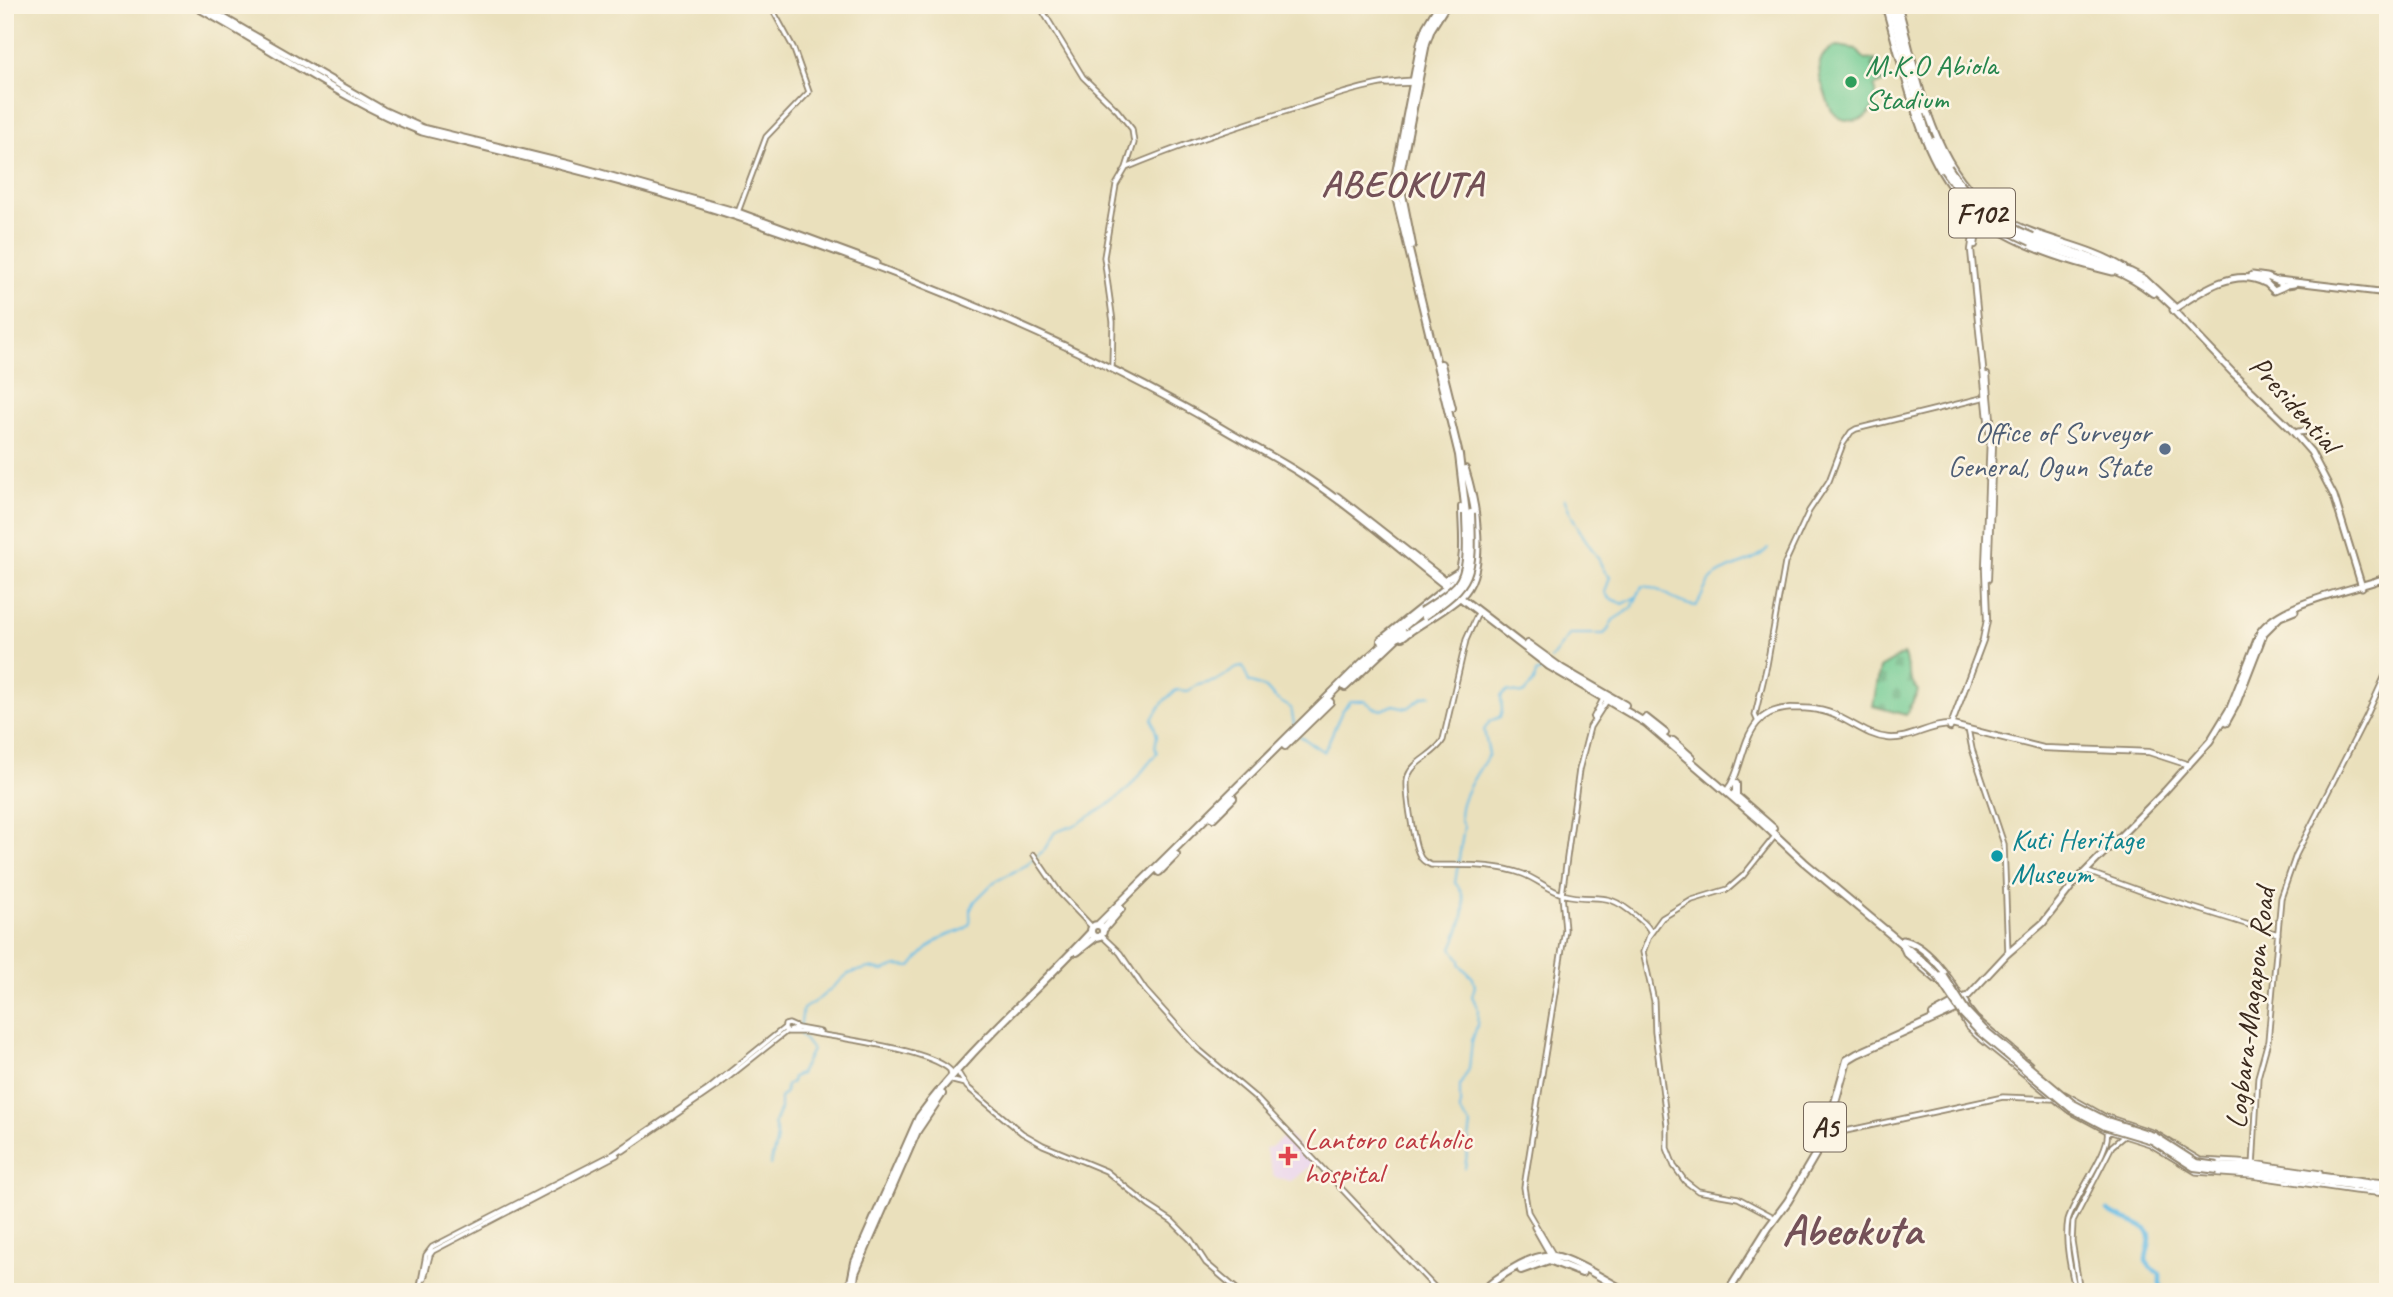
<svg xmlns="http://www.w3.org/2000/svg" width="2393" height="1297" font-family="Caveat,sans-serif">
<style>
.built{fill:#e8d2ee}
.cemetery{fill:url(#cemetery-stones);stroke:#567a58;stroke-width:2}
.garden{fill:#71cb93;stroke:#567a58;stroke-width:2}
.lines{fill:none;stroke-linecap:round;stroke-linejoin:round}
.stream{stroke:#6abee6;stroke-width:2}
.river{stroke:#6abee6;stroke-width:4.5}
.tertiary-casing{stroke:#92856d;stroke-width:7}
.secondary-casing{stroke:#92856d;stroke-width:8}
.primary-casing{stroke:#92856d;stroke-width:9}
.trunk-casing{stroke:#92856d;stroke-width:10}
.tertiary{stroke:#fff;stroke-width:3.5}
.secondary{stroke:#fff;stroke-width:4.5}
.primary{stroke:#fff;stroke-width:5}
.trunk{stroke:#fff;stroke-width:6}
.trunk-bridge-casing{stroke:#92856d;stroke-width:10;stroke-linecap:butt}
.trunk-bridge{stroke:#fff;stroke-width:6}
.leisure-dot{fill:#2e9e5b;stroke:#fcf5e5;stroke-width:2.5}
.service-dot{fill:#5c6f8a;stroke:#fcf5e5;stroke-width:2.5}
.culture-dot{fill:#0f9aa8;stroke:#fcf5e5;stroke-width:2.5}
.health-dot{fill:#e0444e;stroke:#fcf5e5;stroke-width:2.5}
.labels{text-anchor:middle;stroke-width:5;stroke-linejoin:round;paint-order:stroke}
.shield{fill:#fcf5e5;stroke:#75675a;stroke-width:2}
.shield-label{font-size:28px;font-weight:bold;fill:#3b2a1e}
.leisure-label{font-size:30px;fill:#27864d;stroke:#fcf5e5;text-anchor:start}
.street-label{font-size:30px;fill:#3b2a1e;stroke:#fcf5e5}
.service-label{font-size:30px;fill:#4e5e75;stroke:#fcf5e5;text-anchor:end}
.culture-label{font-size:30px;fill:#0d838f;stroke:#fcf5e5;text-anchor:start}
.health-label{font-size:30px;fill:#be3a42;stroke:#fcf5e5;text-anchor:start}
.district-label{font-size:37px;font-weight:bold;letter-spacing:2px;fill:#745158;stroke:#fcf5e5}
.town-label{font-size:44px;font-weight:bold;fill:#745158;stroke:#fcf5e5}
</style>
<defs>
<pattern id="cemetery-stones" width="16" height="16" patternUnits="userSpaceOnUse" patternTransform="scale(1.75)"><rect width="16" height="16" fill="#71cb93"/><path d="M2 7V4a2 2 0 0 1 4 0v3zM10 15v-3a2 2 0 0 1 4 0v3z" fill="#63ae7e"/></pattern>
</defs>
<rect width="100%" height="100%" fill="#fcf5e5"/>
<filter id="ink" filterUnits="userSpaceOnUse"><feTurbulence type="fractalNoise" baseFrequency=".0143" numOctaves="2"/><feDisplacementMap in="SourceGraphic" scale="14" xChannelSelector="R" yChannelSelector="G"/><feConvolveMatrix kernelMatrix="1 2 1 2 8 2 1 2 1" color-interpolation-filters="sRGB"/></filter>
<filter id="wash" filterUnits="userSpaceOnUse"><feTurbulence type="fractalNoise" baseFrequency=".00686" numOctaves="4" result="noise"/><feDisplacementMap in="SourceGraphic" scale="28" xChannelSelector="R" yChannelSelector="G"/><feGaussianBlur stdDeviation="1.57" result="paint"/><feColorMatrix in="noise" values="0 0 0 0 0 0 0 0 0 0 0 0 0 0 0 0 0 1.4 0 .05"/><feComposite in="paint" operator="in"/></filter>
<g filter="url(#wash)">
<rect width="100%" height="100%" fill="#eae0bc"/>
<path class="built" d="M1287,1134l28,29 -24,18 -17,-4 -9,-29 6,-1z"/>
<path class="cemetery" d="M1904,654c3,13 5,26 14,37l-12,24 -33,-9 7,-38z"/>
<path class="garden" d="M1837,46l19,3 9,11 10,-1 1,3 -4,2 1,3 4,-2 2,3 -5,2 2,4 4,-1 1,3 -4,1 1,3 4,-1 1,3 -9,5c3,10 3,17 -4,26 -10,11 -29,10 -38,-2 -4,-6 -5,-14 -8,-21 -7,-18 -9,-36 13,-44z"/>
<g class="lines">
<path class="stream" d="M1564,498c8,22 19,38 32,57 7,10 4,13 14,22l-5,15 4,6 14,6 13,-7
M1551,659l19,-25h34l4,-4 5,-10 19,-12 10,-22c19,0 33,19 54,20 7,-9 8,-21 18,-29 16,-13 39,-12 54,-29
M1300,736l24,16 18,-41 9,-10h14l9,7 8,2 12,-5 14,3 16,-12 7,-1
M800,1028l3,-19 17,-11 28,-24 21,-6 14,3 14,-5 14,1c9,-11 22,-25 34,-31 8,-4 20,-3 25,-13 1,-3 0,-8 0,-12l5,-10 19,-19 33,-17 17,-15 11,-18 18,-6 33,-19 22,-18 29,-36 -2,-6 2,-11 -5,-17 12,-18 12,-11 12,1 10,-6 18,-4 21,-13 6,-1 6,15 17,6 10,11 15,9 4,21
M770,1165l6,-21 1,-8 -3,-13 6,-14v-11l5,-5 1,-8 6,-3 1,-5 7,-3 12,-24 -12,-16
M1465,1168l6,-43 -11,-13v-27l9,-16 3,-28 5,-15 1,-17 -6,-13 3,-10 -2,-8 -13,-13v-5l-8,-12c8,-19 21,-48 3,-65l9,-56c-14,-19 15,-56 25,-73l-5,-24 6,-9 10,-4 2,-6 -1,-15 6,-5 16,3 11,-12 2,-9 5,-2 4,-5"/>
<path class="river" d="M2108,1211c11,9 43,13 42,27 0,7 -4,15 -4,23l5,7 9,6v18"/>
</g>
</g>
<g filter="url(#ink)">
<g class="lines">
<defs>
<path id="tertiary" d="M1039,5l44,72 34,33 15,19 2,14 -8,25
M1387,84l27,-1
M738,212l28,-75 43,-45 -16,-45 -23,-42
M1112,366l1,-44 -9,-65 12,-72 10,-17c57,-24 115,-43 174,-61 37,-12 76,-26 115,-27
M1478,613l-12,27 -23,100c-8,15 -29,20 -35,36 -4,10 6,68 11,78 2,6 6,8 12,11 31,1 62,-2 92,9 13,5 25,15 39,20 35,10 41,-7 75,23 6,5 11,8 14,16
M1593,718l11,-21
M1758,722l-3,-7 12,-50 18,-102 24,-52 20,-30 14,-37 8,-12 5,-3 130,-32
M1968,729l4,20 32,95 4,110
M1034,855l26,38 32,34
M2088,872l58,21 132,41
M1101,935l19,18 25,37 53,59 58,49 183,194
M1966,1005l10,13 54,46
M1959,1012l8,14 10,10 91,74 37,20 45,14 46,28 56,4 103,15 33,3
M798,1028l22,4
M790,1031l8,-3 -9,-4 -4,1v5l3,2h18c32,6 122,17 144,38l1,7
M959,1074l8,13 55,46 21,12 63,26 43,35 23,15 19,19 15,23 34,29
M953,1081l12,3
M2065,1094l39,22 51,17 45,27 53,3 67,10
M1825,1138l16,-6 162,-35 49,2
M623,1151l97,-67 67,-53
M2253,1167l5,-90 10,-36 13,-143 15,-43 71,-140 21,-46
M2372,1181l16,1
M1772,1216l-34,-18 -40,-7 -13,-10 -11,-15 -7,-18v-23l-12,-93 -1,-31 -11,-49 6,-16 13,-18 30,-18 36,-11 15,-13 32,-40
M1534,1227l16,28
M1554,1256l-26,-44 -4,-25 41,-257 -3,-36 17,-124 11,-43 18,-28
M424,1279l6,-24 3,-4 184,-96
M419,1292l7,-37 6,-8 183,-94 91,-62 78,-63
M2076,1292c-5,-21 -12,-50 -8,-72 6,-23 44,-71 39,-89
M2080,1292l-8,-51 1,-19 39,-76 12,-10"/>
<path id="secondary" d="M1975,245l3,-20 5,-8
M1987,375l6,67 -5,137
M1950,728l33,-88 4,-20 -2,-52 5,-129 -19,-189 4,-27 5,-10
M1726,792c16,-20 15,-50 31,-69 9,-11 21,-14 34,-15 17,0 33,1 48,9 17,8 30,19 49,21 23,2 41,-14 64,-13l91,23 106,4 40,13"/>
<path id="primary" d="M192,5c76,40 150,96 230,127 110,27 222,53 330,90 162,55 320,119 468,205 28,17 57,31 84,49 50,33 97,75 144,112
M1885,5c45,161 48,225 228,267
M1898,5c21,73 31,158 95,207
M212,11l171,99 40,18 146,36 169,48 138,51
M2001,217c39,24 86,27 123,51
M2252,275l15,2
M2267,277l14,6v5l-7,3 -10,-10z
M2278,280l110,13
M2265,283c-31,-17 -67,10 -92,27l60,63 57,55 21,24 23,44 28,91
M2281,288l6,-3 7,-1
M2298,432l10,-1
M1337,496l110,86
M2226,723l10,-18 28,-72 16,-16 15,-6
M1903,940c23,4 47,38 57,57
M1901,942l5,11 31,27
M1962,998l6,-2 39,-42 36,-31 32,-41 90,-91 45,-50 20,-33 30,-76c20,-30 94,-42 128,-55"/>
<path id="trunk" d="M1439,5l-13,22 -5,15 -26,136 1,19 63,258 7,59
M1890,5l37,130 17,35
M1894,5l30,106
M1934,141l14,26
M2033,237l97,35 14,7 31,29
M2031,242c41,15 87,23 122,51
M1412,245l-13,-66 27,-136 5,-14 15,-24
M1441,364l11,44
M1445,580l13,-8
M1448,588l101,78 97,57 113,97 45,42 116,97
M1402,637c18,-14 41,-25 59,-41 28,-26 14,-95 4,-127
M1381,640l75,-60c11,-20 6,-51 6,-73
M1528,644l33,24 64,37
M1345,687l58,-55
M1646,718l19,15
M1673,741l18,16
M1285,746l45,-44
M1736,784v11
M1734,794l39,34
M1213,818l20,-20
M1159,872l17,-17
M1091 931a6 6 0 1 1 12 0a6 6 0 1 1-12 0Z
M1098,925l266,-264 57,-49
M1103,930l18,-21
M1077,952l19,-15
M1933,1015l20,-11
M2218,1166l35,1 135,19
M2218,1170l34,2 136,18
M1521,1270l28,-10 33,13
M849,1292l6,-30 64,-145c50,-68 115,-123 172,-185
M853,1292l2,-19 62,-142 25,-37
M1482,1292c13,-14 52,-40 72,-36 19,3 54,26 73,36
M1728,1292l40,-64 20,-27 37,-63 22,-78 10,-6 99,-45 6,1 4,-7 -4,-5 -8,2 -1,4 3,5"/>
</defs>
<use href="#tertiary" class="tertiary-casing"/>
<use href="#secondary" class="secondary-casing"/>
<use href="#primary" class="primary-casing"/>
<use href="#trunk" class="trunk-casing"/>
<use href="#tertiary" class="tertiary"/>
<use href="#secondary" class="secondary"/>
<use href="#primary" class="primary"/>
<use href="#trunk" class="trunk"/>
<defs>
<path id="trunk-bridge" d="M1948,167c21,33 49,56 85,70
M1944,170c22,33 50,56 87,72
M1421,612c12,-8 26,-16 36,-27 14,-17 9,-50 9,-71
M1424,616c51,-33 49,-44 47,-103
M1920,959l17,16 26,39 17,18 91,76 34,18 47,14 42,27 24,3
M1943,975l23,36 17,18 90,75 31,16 50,16 42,27 22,3"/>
</defs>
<use href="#trunk-bridge" class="trunk-bridge-casing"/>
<use href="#trunk-bridge" class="trunk-bridge"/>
</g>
</g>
<circle class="leisure-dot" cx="1851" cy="82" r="7"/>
<circle class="service-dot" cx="2165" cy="449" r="7"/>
<circle class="culture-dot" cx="1997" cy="856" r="7"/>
<path class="health-dot" d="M1284.5 1145.5h7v7h7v7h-7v7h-7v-7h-7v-7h7z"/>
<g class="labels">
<g class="shield">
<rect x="1949" y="188.5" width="66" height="49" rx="5"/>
<rect x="1804" y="1102.5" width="42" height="49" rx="5"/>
</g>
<g class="shield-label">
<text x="1982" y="223">F102</text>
<text x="1825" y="1137">A5</text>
</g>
<g class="leisure-label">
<text x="1865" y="75">M.K.O Abiola<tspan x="1865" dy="34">Stadium</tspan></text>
</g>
<g class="street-label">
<text transform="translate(2295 404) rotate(48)" y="10">Presidential</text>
<text transform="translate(2250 1008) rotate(-83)" y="10">Logbara-Magapon Road</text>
</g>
<g class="service-label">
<text x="2151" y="442">Office of Surveyor<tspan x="2151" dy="34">General, Ogun State</tspan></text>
</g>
<g class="culture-label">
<text x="2011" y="849">Kuti Heritage<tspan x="2011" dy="34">Museum</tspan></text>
</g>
<g class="health-label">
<text x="1304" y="1149">Lantoro catholic<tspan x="1304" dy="34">hospital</tspan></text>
</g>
<g class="district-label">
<text x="1403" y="196">ABEOKUTA</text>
</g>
<g class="town-label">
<text x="1852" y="1245">Abeokuta</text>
</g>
</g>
<rect width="2393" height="1297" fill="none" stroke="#fcf5e5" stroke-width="28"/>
</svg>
